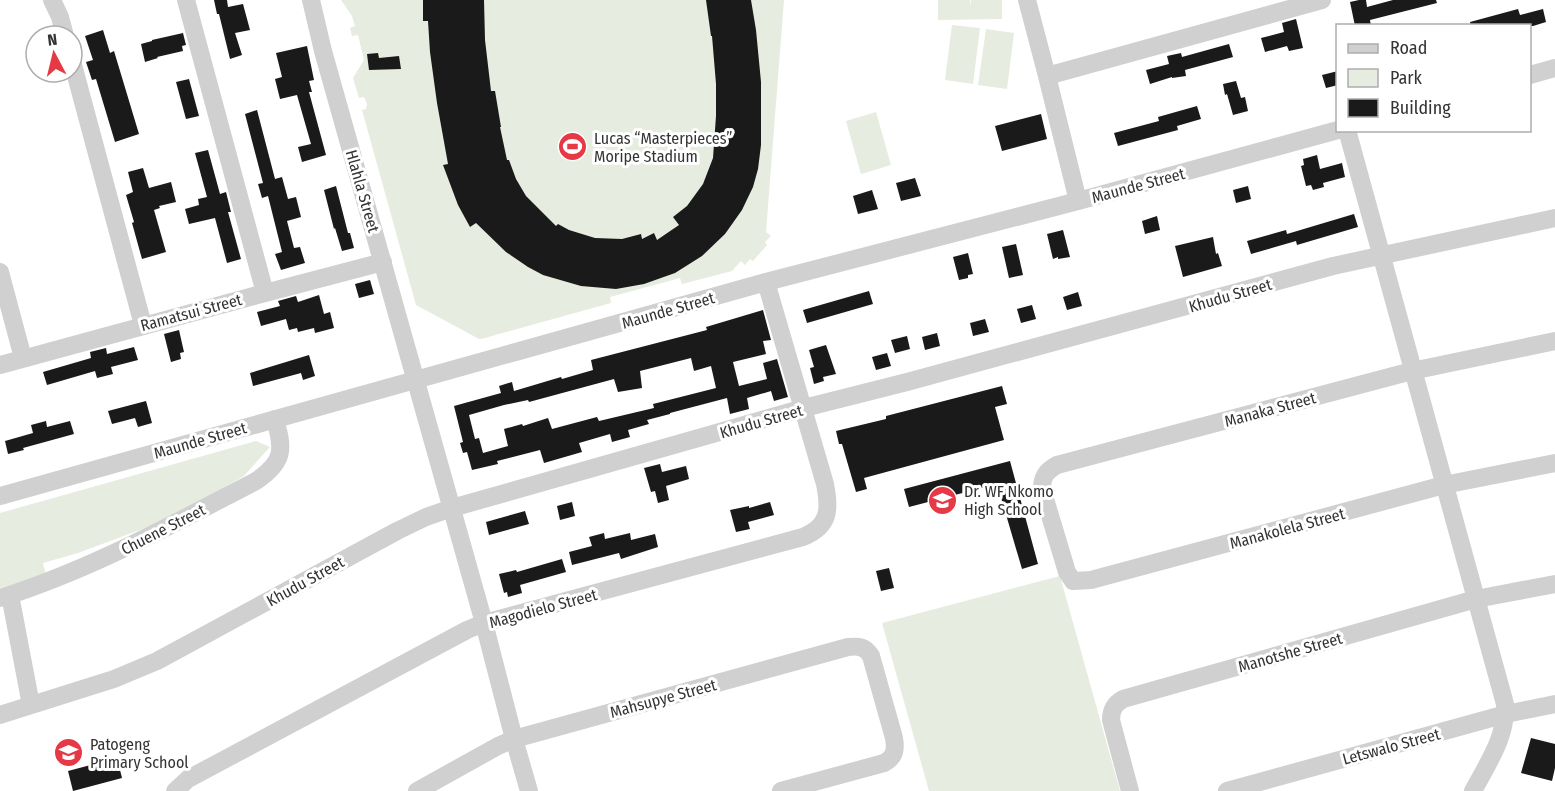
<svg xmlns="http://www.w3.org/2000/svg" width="1555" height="791" font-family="'Fira Sans Condensed',sans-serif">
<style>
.green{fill:#e6ecdf}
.building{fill:#1a1a1a;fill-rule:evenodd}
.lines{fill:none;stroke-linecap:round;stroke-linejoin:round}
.minor{stroke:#d0d0d0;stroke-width:18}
.labels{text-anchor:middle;stroke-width:6;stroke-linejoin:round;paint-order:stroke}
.poi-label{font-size:16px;fill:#333;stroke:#fff;text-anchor:start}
.street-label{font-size:16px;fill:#333;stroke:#fff}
</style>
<rect width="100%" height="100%" fill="#fff"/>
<path class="green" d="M341,0h443l-18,232 5,4 -6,6 2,3 -14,16 -3,-2 -5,6 -4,-4 -9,10 -50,13 -2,-6 -70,19 1,6 -130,36h-2l-63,-34 -54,-195 4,-1 1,-5 -3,-7 -5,1 -6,-20 11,-18 -6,-25 -6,1 -2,-8 5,-2 -3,-10z
M938,0h32v6l1,-6h31v19l-64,1z
M952,25l28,3 -7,56 -28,-4z
M986,29l28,4 -7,56 -29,-4z
M876,112l15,53 -30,9 -15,-53z
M256,441l14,6 -26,29 -72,42 -94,35 -35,10 3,12 -46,13v-75z
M1060,576l60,215h-191l-47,-168z"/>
<path class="building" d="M214,0h13l1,7 15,-3 7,26 -15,3 7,22 -12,4 -11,-45h-2z
M423,0h61l1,40 6,51h4l6,36h-1l7,33h2l7,19 10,17 30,30 2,-2 11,6 26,8 27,1 19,-5 1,5 12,-6 3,7 22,-15 -6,-8 14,-11 16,-22 10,-26 3,-42v-32l-4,-48h-1l-5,-36h45l5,30 5,52v63l-3,24 -5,18 -11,23 -17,24 -23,22 -27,17 -31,11 -28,5 -35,-3 -38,-11 -15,-8 -22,-15 -30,-29 -6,4 -12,-22 -15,-40 5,-1 -11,-61 -7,-51 -2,-31h-5z
M1359,0h7l1,7 26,-7h43l1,3 -67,17 1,6h-16l-5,-24z
M1518,9l2,6 23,-6 3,13 -13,4h-62l-1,-4z
M1296,19l7,29 -14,3 -2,-5 -22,6 -4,-14 23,-6 -2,-9z
M103,30l7,23 4,-2 25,83 -24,8 -19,-63 -4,1 -6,-18 7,-2 -8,-24z
M183,33l3,12 -4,1 1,5 -26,6 1,1 -13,4 -4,-18 11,-3v-1z
M1229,44l4,13 -48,13 1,6 -14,2v-1l-22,7 -4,-14 23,-6 -2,-8 14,-3 1,4z
M307,46l7,34 -5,1 3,11h-3l17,63 -24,7 -4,-15 13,-3 -14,-49 -17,4 -5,-20 7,-2 -6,-24z
M378,53l1,5 20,-2 2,13 -32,1 -2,-16z
M1338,71v14l-12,3 -4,-13z
M189,79l10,37 -13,3 -10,-37z
M1236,81l5,17 4,-1 3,14 -15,4 -6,-21 -2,1 -2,-11z
M1197,106l4,13 -24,7 1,4 -60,16 -4,-13 45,-12 -1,-4z
M257,110l18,69 7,-2 6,22 8,-2 5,20 -14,4 7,27 6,-1 5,16 -24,7 -6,-16 7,-2 -14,-56 -6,2 -4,-14 5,-1 -18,-69z
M1041,114l6,25 -45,12 -7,-25z
M208,150l12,44 6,-2 5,20h-3l13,47 -14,4 -12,-45 -26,6 -4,-15 14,-4 -1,-6 9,-2 -12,-44z
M1317,155l3,14 22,-6 3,14 -22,6 1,4 -11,3 -2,-5 -5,1 -5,-20 3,-1 -1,-6z
M143,168l6,20 22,-6 5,20 -17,4 1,2 -6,2 12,42 -24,7 -10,-36 2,-1 -8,-27 7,-3 -5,-20z
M915,178l6,18 -20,5 -5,-18z
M336,186l12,47h2l4,15 -12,3 -7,-23 -1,1 -10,-39z
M1248,186l3,13 -15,4 -3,-13z
M872,190l6,19 -20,5 -5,-18z
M1354,214l4,13 -61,18 -1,-4 -45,13 -4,-13 39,-11 1,4z
M1157,216l3,14 -15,4 -3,-13z
M1063,230l7,27 -12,2v-2l-5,2 -6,-25z
M1213,237l3,17 2,-1 4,13 -39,11 -8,-31z
M1016,244l7,31 -14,3 -7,-31z
M968,253l5,21 -5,1v3l-9,2 -6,-23z
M370,280l4,14 -15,4 -4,-14z
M869,291l4,13 -66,19 -4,-13z
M1078,292l4,14 -15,4 -4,-13z
M319,295l5,19 6,-2 4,16 -19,5 -1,-5 -16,4 -1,-4 -8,2 -3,-11 -25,7 -4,-14 23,-6 -2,-5 18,-5 2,6z
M1032,305l4,14 -15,4 -4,-14z
M763,310l8,30 -8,1 3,13 -33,8 6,24 28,-7 -4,-16 14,-4 11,38 -14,4 -3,-10 -24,7 2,11 -19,5 -3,-16 -57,15v1l-23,6 2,4 -21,6 2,7 -18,5 -2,-8 -31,9 3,9 -38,11 -4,-13 -43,11 1,3 -26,6 -5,-18 -4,1 -3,-10 3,-1 -9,-36 47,-13 -2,-7 13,-4 2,9 47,-14 1,2 31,-9 -2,-10 116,-30 -1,-3zM691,358l3,13 17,-5 5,22 -63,16 1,4 -55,13 -2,-4 -45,12 -4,-11 -25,8 -1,-2 -18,5 4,17 -25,7 -4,-15 -4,1 -6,-24 35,-10 24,-5 1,2 85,-23 4,13 24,-4 -2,-17z
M985,319l4,13 -16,4 -3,-13z
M179,330l5,22 -4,1 1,6 -10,3 -7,-28z
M937,333l3,13 -15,4 -3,-13z
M907,336l3,13 -15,4 -4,-13z
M826,345l10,29 -13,3 1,4 -10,3 -4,-16 4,-1 -5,-17z
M134,347l4,13 -27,7 2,7 -16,4 -2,-7 -48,14 -4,-13 48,-14 -1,-6 16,-4 1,6z
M887,353l4,13 -15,4 -4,-13z
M309,355l6,21 -12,4 -2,-7 -48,13 -3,-13z
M1002,386l5,18 -12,3 9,33 -140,38 3,11 -11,3 -14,-48h-3l-3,-13 50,-12v-3z
M146,401l6,22 -14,4 -3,-9 -23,6 -4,-13z
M46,421l1,6 23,-6 4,13 -51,14 1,2 -16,4 -3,-13 28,-8 -2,-8z
M1010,461l28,103 -16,5 -25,-85 -88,23 -5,-18z
M660,464l2,8 24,-6 3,13 -23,7 3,14 -11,3 -3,-12 -4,1 -7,-24z
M572,502l3,14 -15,4 -3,-14z
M770,502l4,13 -26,7 2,7 -14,3 -6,-22 19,-4v2z
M525,511l4,13 -40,11 -3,-13z
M604,533l1,6 25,-6 1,7 24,-6 3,13 -37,12 -2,-6 -47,12 -3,-13 23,-6 -3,-9z
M562,559l4,13 -46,13 2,8 -14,4 -1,-5 -3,1 -5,-19 17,-4 1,2z
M889,568l5,20 -13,3 -5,-20z
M1531,738l24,6v24l-3,13 -31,-8z
M117,758l5,20 -49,13 -5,-20z"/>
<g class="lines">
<path class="minor" d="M52,0l8,17 5,19
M186,0l79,293
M311,0l12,51 161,572 30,116 15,52
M1027,0l20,76 31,125
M72,61l71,264
M1530,75l25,-7
M1047,76l275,-76
M1347,130l158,574c2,32 -17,59 -32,87
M0,272l23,86
M1555,341l-143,30 -355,94c-11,6 -15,12 -15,24l25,83 6,9 18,-1 353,-95 111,-22
M0,365l265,-72 118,-31
M0,496l766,-214 312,-81 260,-71
M10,595l21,110
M0,598c90,-28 173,-74 256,-117 28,-19 28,-31 19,-62
M0,715l114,-36 43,-18 240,-130 29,-14 26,-9 352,-100 103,-26 426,-116 222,-48
M175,791l13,-12 279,-149 17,-7 319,-86c27,-11 27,-28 22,-53l-59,-202
M417,791l81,-45 16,-7 334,-92c10,-1 17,-1 23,9l23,82c2,12 1,19 -10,25l-103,28
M1130,791l-19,-71c0,-11 4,-16 12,-21l353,-100 79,-15
M1227,791l279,-77 49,-10"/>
</g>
<defs>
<symbol id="stadium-disc" viewBox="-11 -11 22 22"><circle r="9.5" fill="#e63946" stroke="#fff"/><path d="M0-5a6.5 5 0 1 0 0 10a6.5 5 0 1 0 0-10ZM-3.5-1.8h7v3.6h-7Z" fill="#fff"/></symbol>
<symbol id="school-disc" viewBox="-11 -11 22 22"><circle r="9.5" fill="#e63946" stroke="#fff"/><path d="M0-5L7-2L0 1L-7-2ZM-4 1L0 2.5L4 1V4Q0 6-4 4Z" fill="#fff"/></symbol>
</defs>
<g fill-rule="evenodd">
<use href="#stadium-disc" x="556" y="130" width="33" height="33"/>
<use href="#school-disc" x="926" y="484" width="33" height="33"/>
<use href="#school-disc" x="52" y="736" width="33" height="33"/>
</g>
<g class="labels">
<g class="poi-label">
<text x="594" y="144">Lucas “Masterpieces”<tspan x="594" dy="18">Moripe Stadium</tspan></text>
<text x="964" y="497">Dr. WF Nkomo<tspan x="964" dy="18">High School</tspan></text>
<text x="90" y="750">Patogeng<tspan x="90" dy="18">Primary School</tspan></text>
</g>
<g class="street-label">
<text transform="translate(1138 185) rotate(-15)" y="6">Maunde Street</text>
<text transform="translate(363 191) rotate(74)" y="6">Hlahla Street</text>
<text transform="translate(1230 295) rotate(-16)" y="6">Khudu Street</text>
<text transform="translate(668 310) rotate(-16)" y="6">Maunde Street</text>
<text transform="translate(191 312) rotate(-15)" y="6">Ramatsui Street</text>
<text transform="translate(1270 409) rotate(-15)" y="6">Manaka Street</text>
<text transform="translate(761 421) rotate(-16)" y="6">Khudu Street</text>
<text transform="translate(200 440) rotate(-16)" y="6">Maunde Street</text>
<text transform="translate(1287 528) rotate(-15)" y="6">Manakolela Street</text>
<text transform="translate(163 529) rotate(-27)" y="6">Chuene Street</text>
<text transform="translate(305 581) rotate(-29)" y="6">Khudu Street</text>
<text transform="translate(543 608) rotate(-15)" y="6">Magodielo Street</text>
<text transform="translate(1290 652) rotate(-16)" y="6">Manotshe Street</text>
<text transform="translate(663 698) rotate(-15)" y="6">Mahsupye Street</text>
<text transform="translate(1391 746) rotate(-15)" y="6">Letswalo Street</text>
</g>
</g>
<rect x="1336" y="24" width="195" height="108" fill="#ffffff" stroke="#adadad" stroke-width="1.5"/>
<rect x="1348" y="44" width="30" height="9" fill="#d0d0d0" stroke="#adadad" stroke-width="1.5"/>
<text x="1390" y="54" font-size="18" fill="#333333">Road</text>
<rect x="1348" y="69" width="30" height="18" fill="#e6ecdf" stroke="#adadad" stroke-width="1.5"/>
<text x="1390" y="84" font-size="18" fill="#333333">Park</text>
<rect x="1348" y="99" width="30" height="18" fill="#1a1a1a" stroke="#adadad" stroke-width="1.5"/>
<text x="1390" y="114" font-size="18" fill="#333333">Building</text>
<g transform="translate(54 54) rotate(353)"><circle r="28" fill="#ffffff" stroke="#adadad" stroke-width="1.5"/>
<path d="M0-4.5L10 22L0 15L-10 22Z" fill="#e63946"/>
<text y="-9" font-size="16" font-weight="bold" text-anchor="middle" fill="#333333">N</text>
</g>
</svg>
